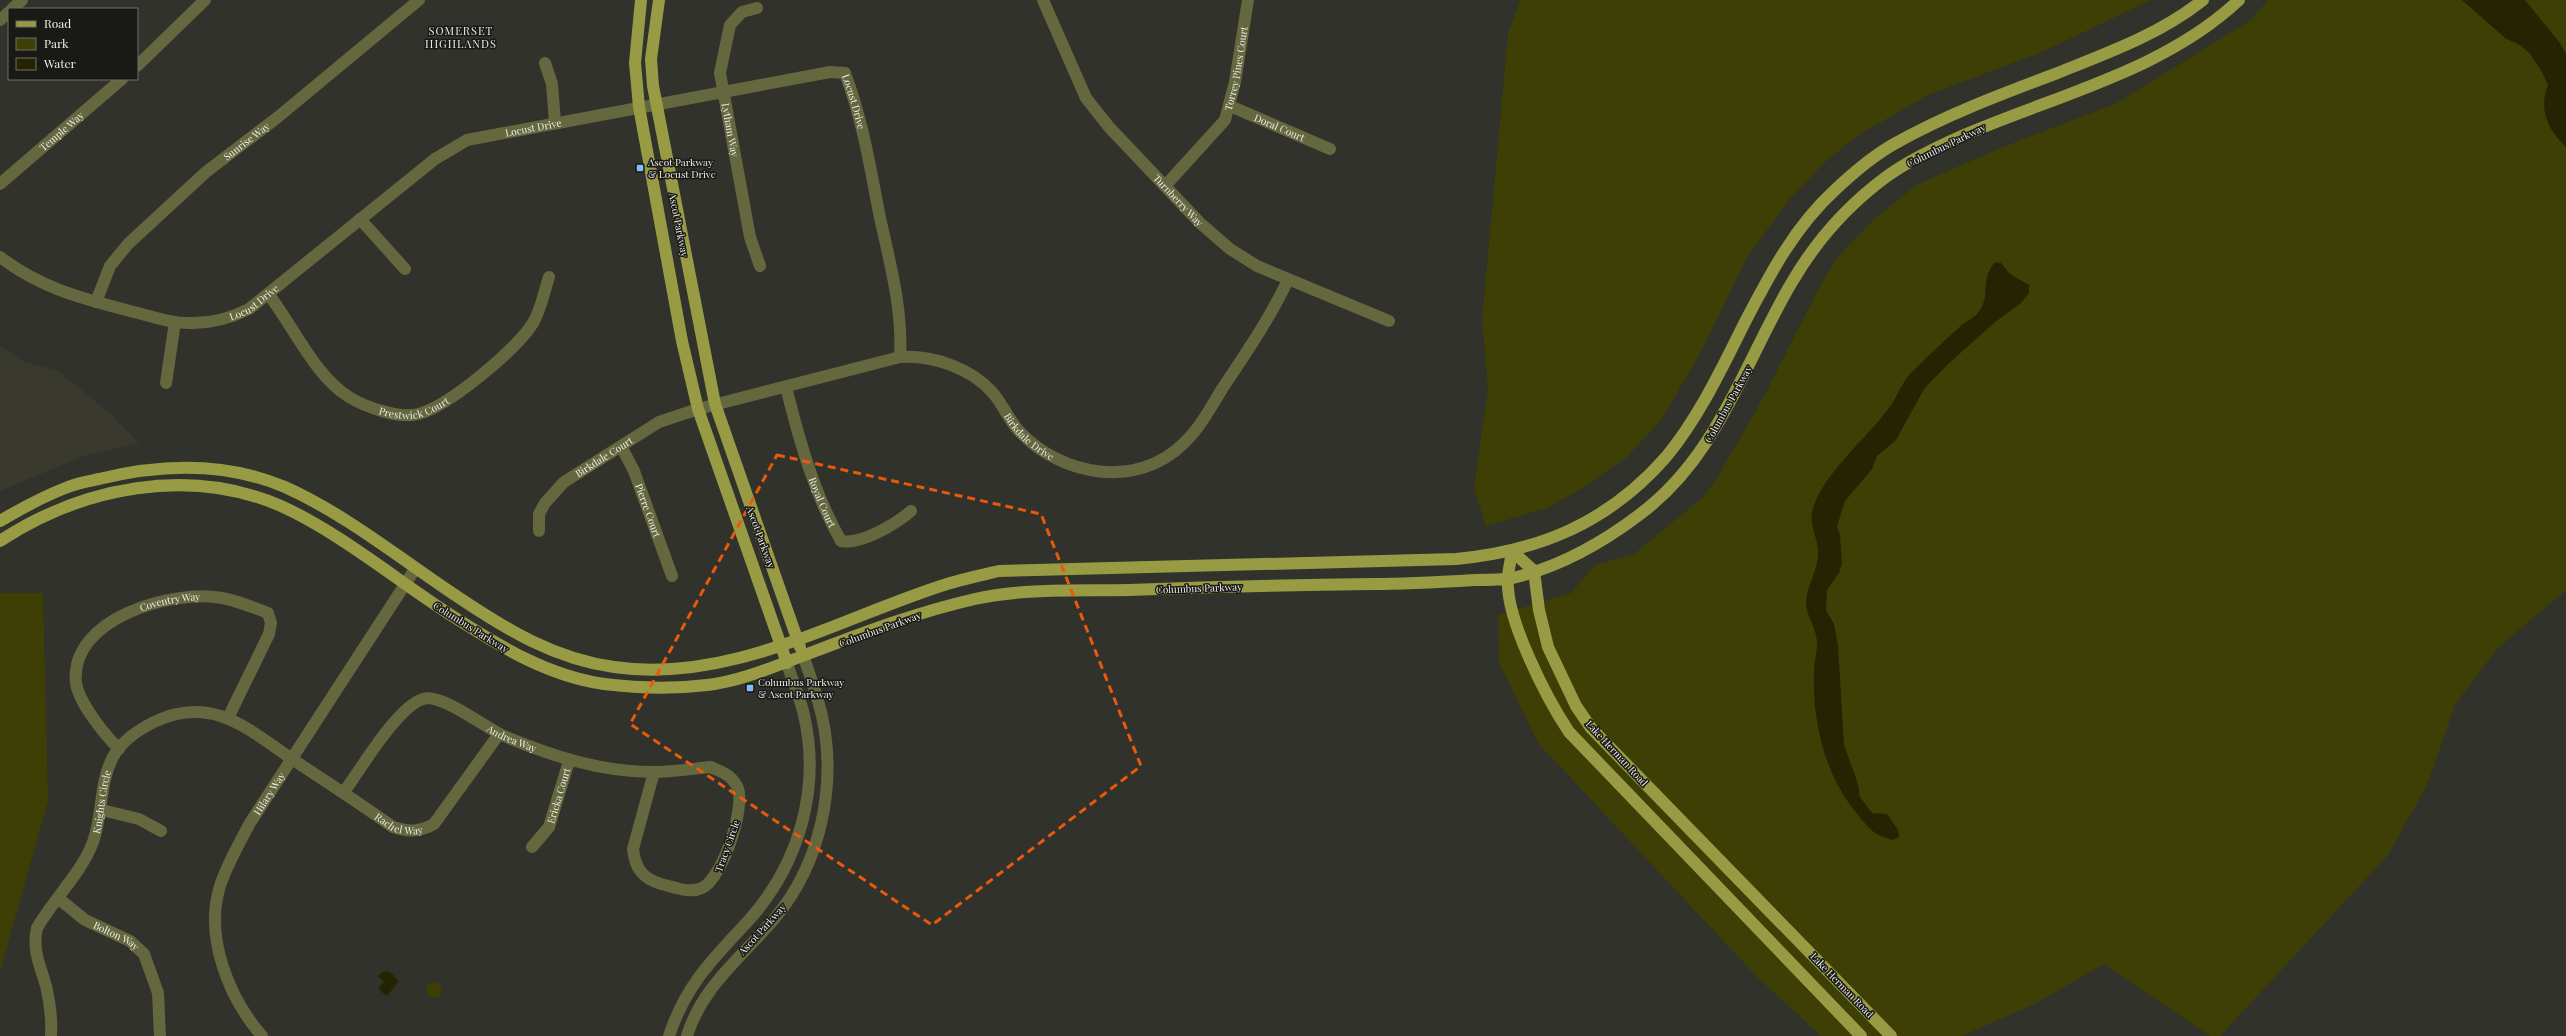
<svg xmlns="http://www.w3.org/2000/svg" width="2566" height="1036" font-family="'Playfair Display',serif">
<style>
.built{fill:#393a2d}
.green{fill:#3e3f04}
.water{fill:#242402}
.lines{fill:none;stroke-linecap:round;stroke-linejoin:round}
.minor{stroke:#65673f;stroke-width:12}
.major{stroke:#989b44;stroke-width:12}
.marked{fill:none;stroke:#e8590c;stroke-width:3;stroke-dasharray:8 5;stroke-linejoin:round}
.poi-dot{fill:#81bdfa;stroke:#191916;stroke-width:1.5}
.labels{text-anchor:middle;stroke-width:3;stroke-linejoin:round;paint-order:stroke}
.street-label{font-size:10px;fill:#eeefea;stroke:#191916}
.poi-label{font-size:10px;fill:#eeefea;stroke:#191916;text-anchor:start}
.neighbourhood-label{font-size:11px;letter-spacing:1px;fill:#eeefea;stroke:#191916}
</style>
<rect width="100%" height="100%" fill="#31322b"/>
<path class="built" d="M0,346l24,16 33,8 55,45 27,28 -53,12 -86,36z"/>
<path class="green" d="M1520,0h631l-109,52 -114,43 -68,39 -34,27 -38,40 -42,58 -44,91 -40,69 -34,37 -40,29 -41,23 -61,18 -12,-38 14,-100 -6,-68 26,-286z
M2268,0h298v590l-69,59 -41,54 -30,84 -38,68 -168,181h-10l-106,-72 -69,40 -73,32h-141l-62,-57 -221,-236 -39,-81 -1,-47 73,-22 24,-28 39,-11 69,-57 14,-19 46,-80 58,-114 16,-26 38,-40 43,-34 85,-37 112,-43 136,-84z
M0,593h43l5,208 -48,171z
M426 990a8 8 0 1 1 16 0a8 8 0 1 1-16 0Z"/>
<path class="water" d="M2462,0h63l35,43 6,11v93c-18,-17 -28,-38 -18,-62l-7,-15 -11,-16 -10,-9 -15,-7z
M1995,262l6,1 9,11 19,11v8l-9,11 -25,18 -48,43 -23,24 -28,51 -19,16 -5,13 -27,32 -8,25 3,9 2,29 -3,9 -12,17 -1,20 8,14 4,21 6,100 14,39 2,13 12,16 15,1 11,16 1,7 -6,3c-20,-5 -22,-10 -35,-25 -33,-39 -46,-93 -44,-144 0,-10 4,-20 3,-30 -1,-14 -11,-25 -11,-39 1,-17 13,-34 12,-50 0,-15 -10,-28 -5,-44 11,-35 53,-69 76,-100 9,-12 13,-27 24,-37 16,-16 33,-32 50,-47 4,-4 10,-5 14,-10 16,-19 1,-31 18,-52z
M382,972h8l9,9 -12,15 -9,-7 6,-8 -6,-4z"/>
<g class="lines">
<g class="minor">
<path id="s1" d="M1043,0l43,98 23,29 91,96 30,26 27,17 132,55"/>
<path id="s2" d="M757,8l-15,4 -12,13 -10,48 30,164 10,29"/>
<path d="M12,9l10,-9"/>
<path d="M0,20l9,-8"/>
<path d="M545,63l7,21 3,38"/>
<path d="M137,66l68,-66"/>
<path id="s3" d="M1230,106l100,43"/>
<path id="s4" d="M0,184l122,-105"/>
<path id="s5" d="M1165,186l60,-66 10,-38 13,-82"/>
<path d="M360,219l45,50"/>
<path id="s6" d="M0,257c42,32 84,42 134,55 19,5 40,12 59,11 20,0 38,-5 56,-14l186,-150 32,-19 363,-68 15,1c17,45 25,93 34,140 10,47 24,95 21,144"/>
<path id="s7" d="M269,295c24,31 46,81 80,102 16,10 50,22 69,17 30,-7 99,-65 115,-91 8,-13 11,-31 16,-46"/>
<path id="s8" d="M96,302l14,-36 18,-22 78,-72 72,-55 141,-117"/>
<path d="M166,383l9,-61"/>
<path id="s9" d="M786,387c13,52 28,107 55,154 20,4 55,-17 70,-30"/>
<path id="s10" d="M621,446l13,25 38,105"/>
<path id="s11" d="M539,531v-17l6,-11 19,-21 95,-60 39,-13 202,-52c33,-2 71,11 93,36 10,12 16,27 26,38 42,45 118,59 165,12 16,-15 27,-36 38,-54 24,-36 48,-71 66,-109"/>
<path id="s12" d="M119,749c-15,-15 -40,-46 -43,-66 -7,-65 97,-94 146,-85 16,3 31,9 46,15l3,10 -2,11 -41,84"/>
<path id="s13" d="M344,792c16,-22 54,-86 79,-93 19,-6 62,29 81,37 48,20 97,36 149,36 19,0 38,-3 57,-5 11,4 21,8 27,19 10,20 -15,93 -35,102 -13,6 -28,-1 -41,-4 -19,-6 -26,-16 -28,-35l21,-77"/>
<path d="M102,810l37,9 22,12"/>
<path id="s14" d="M532,847l17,-20 20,-66"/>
<path id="s15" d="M58,898l27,22 45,21 14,13 14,39 2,43"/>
<path id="s16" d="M51,1036c1,-17 -1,-33 -5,-50 -6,-21 -14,-36 -9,-58 17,-30 44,-54 56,-86 10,-27 6,-59 20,-85 8,-15 25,-27 41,-35 60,-29 97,10 144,41 32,21 64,42 95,64 15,5 27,5 41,-3l65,-90"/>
<path id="s17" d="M262,1036c-33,-38 -58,-99 -42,-150 7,-22 19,-42 30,-63l165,-254"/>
<path d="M669,1036c17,-52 44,-77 80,-116 50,-56 72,-131 55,-205 -4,-18 -12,-35 -17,-52"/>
<path d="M687,1036c15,-50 56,-80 88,-118 46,-55 62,-133 47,-202 -5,-21 -12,-41 -19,-61"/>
</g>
<path class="major" d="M641,0l-6,63 4,44 43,234 16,68 89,254
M659,0l-8,59 2,27 62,318 85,243
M0,521c22,-13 44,-25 68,-34 9,-4 21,-6 31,-8 61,-15 127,-17 186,8 62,28 117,73 173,110 49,33 97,62 156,70 117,17 225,-49 333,-83 17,-5 35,-9 52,-13l457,-12c85,-8 153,-37 210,-102 33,-40 56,-89 79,-135 25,-48 50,-96 91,-133 17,-16 37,-33 58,-45 51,-29 110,-51 166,-72 50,-20 100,-38 143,-72
M0,541c82,-54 189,-75 281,-35 58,26 118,76 173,111 47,30 94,59 150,67 33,4 70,5 103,1 34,-4 66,-18 98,-30 55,-21 112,-43 170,-56 50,-11 103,-8 154,-9 81,-3 162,-5 244,-6 34,0 68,-2 102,-4 13,0 26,0 38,-2 46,-11 89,-35 126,-63 79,-58 105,-152 153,-233 24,-41 56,-77 94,-105 23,-17 51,-30 78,-42 93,-40 201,-65 275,-135
M1512,551l22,20 5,39 9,37 28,59 15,22 300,308
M1512,551c-1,9 -4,19 -4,28 -3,39 39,120 61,153l292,304"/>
</g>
<path class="marked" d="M777,455l264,59 100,252 -209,159 -302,-201z"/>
<g class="poi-dot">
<rect x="636" y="164" width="8" height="8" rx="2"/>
<rect x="746" y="684" width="8" height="8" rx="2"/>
</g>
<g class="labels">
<g class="street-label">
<text dy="4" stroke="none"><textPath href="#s5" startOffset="142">Torrey Pines Court</textPath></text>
<text dy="4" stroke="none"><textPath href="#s6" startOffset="955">Locust Drive</textPath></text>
<text dy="4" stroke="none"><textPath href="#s6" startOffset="608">Locust Drive</textPath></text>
<text dy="4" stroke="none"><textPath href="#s3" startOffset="54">Doral Court</textPath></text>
<text dy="4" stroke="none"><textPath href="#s2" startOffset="140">Lytham Way</textPath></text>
<text dy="4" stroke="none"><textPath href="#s4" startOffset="81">Temple Way</textPath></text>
<text dy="4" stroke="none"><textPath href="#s8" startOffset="224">Sunrise Way</textPath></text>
<text transform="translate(1946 145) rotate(-26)" y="4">Columbus Parkway</text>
<text dy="4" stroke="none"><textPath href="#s1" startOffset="245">Turnberry Way</textPath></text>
<text transform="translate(679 225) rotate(79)" y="4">Ascot Parkway</text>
<text dy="4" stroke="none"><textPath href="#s6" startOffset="272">Locust Drive</textPath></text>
<text dy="4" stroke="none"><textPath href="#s7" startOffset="200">Prestwick Court</textPath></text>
<text transform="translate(1728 404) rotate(-61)" y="4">Columbus Parkway</text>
<text dy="4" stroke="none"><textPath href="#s11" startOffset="580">Birkdale Drive</textPath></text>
<text dy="4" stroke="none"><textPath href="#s11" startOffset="105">Birkdale Court</textPath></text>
<text dy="4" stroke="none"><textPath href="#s9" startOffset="121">Royal Court</textPath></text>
<text dy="4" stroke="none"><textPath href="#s10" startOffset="70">Pierre Court</textPath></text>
<text transform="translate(761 537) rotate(70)" y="4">Ascot Parkway</text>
<text transform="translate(1199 588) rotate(-2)" y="4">Columbus Parkway</text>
<text dy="4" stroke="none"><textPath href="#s12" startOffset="217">Coventry Way</textPath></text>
<text transform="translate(471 627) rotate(32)" y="4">Columbus Parkway</text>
<text transform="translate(880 629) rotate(-20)" y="4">Columbus Parkway</text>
<text dy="4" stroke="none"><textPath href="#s13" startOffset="222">Andrea Way</textPath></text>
<text transform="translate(1617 753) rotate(47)" y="4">Lake Herman Road</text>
<text dy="4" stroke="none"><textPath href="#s17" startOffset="267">Hilary Way</textPath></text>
<text dy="4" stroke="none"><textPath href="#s14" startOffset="59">Ericka Court</textPath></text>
<text dy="4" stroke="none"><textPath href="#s16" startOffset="254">Knights Circle</textPath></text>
<text dy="4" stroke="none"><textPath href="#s16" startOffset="634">Rachel Way</textPath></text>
<text transform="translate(727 846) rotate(-70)" y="4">Tracy Circle</text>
<text transform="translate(762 929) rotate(-48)" y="4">Ascot Parkway</text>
<text dy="4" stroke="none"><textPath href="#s15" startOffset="70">Bolton Way</textPath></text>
<text transform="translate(1842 985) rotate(46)" y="4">Lake Herman Road</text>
</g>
<g class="poi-label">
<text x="648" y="166">Ascot Parkway<tspan x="648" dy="12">&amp; Locust Drive</tspan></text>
<text x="758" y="686">Columbus Parkway<tspan x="758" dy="12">&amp; Ascot Parkway</tspan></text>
</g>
<g class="neighbourhood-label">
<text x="461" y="35">SOMERSET<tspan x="461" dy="13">HIGHLANDS</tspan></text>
</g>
</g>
<rect x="8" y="8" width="130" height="72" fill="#191916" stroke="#6e6f6b"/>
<rect x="16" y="21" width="20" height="6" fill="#989b44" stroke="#6e6f6b"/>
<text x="44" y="28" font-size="12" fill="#eeefea">Road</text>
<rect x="16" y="38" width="20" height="12" fill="#3e3f04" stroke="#6e6f6b"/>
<text x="44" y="48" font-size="12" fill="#eeefea">Park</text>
<rect x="16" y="58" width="20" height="12" fill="#242402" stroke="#6e6f6b"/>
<text x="44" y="68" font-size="12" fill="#eeefea">Water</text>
</svg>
